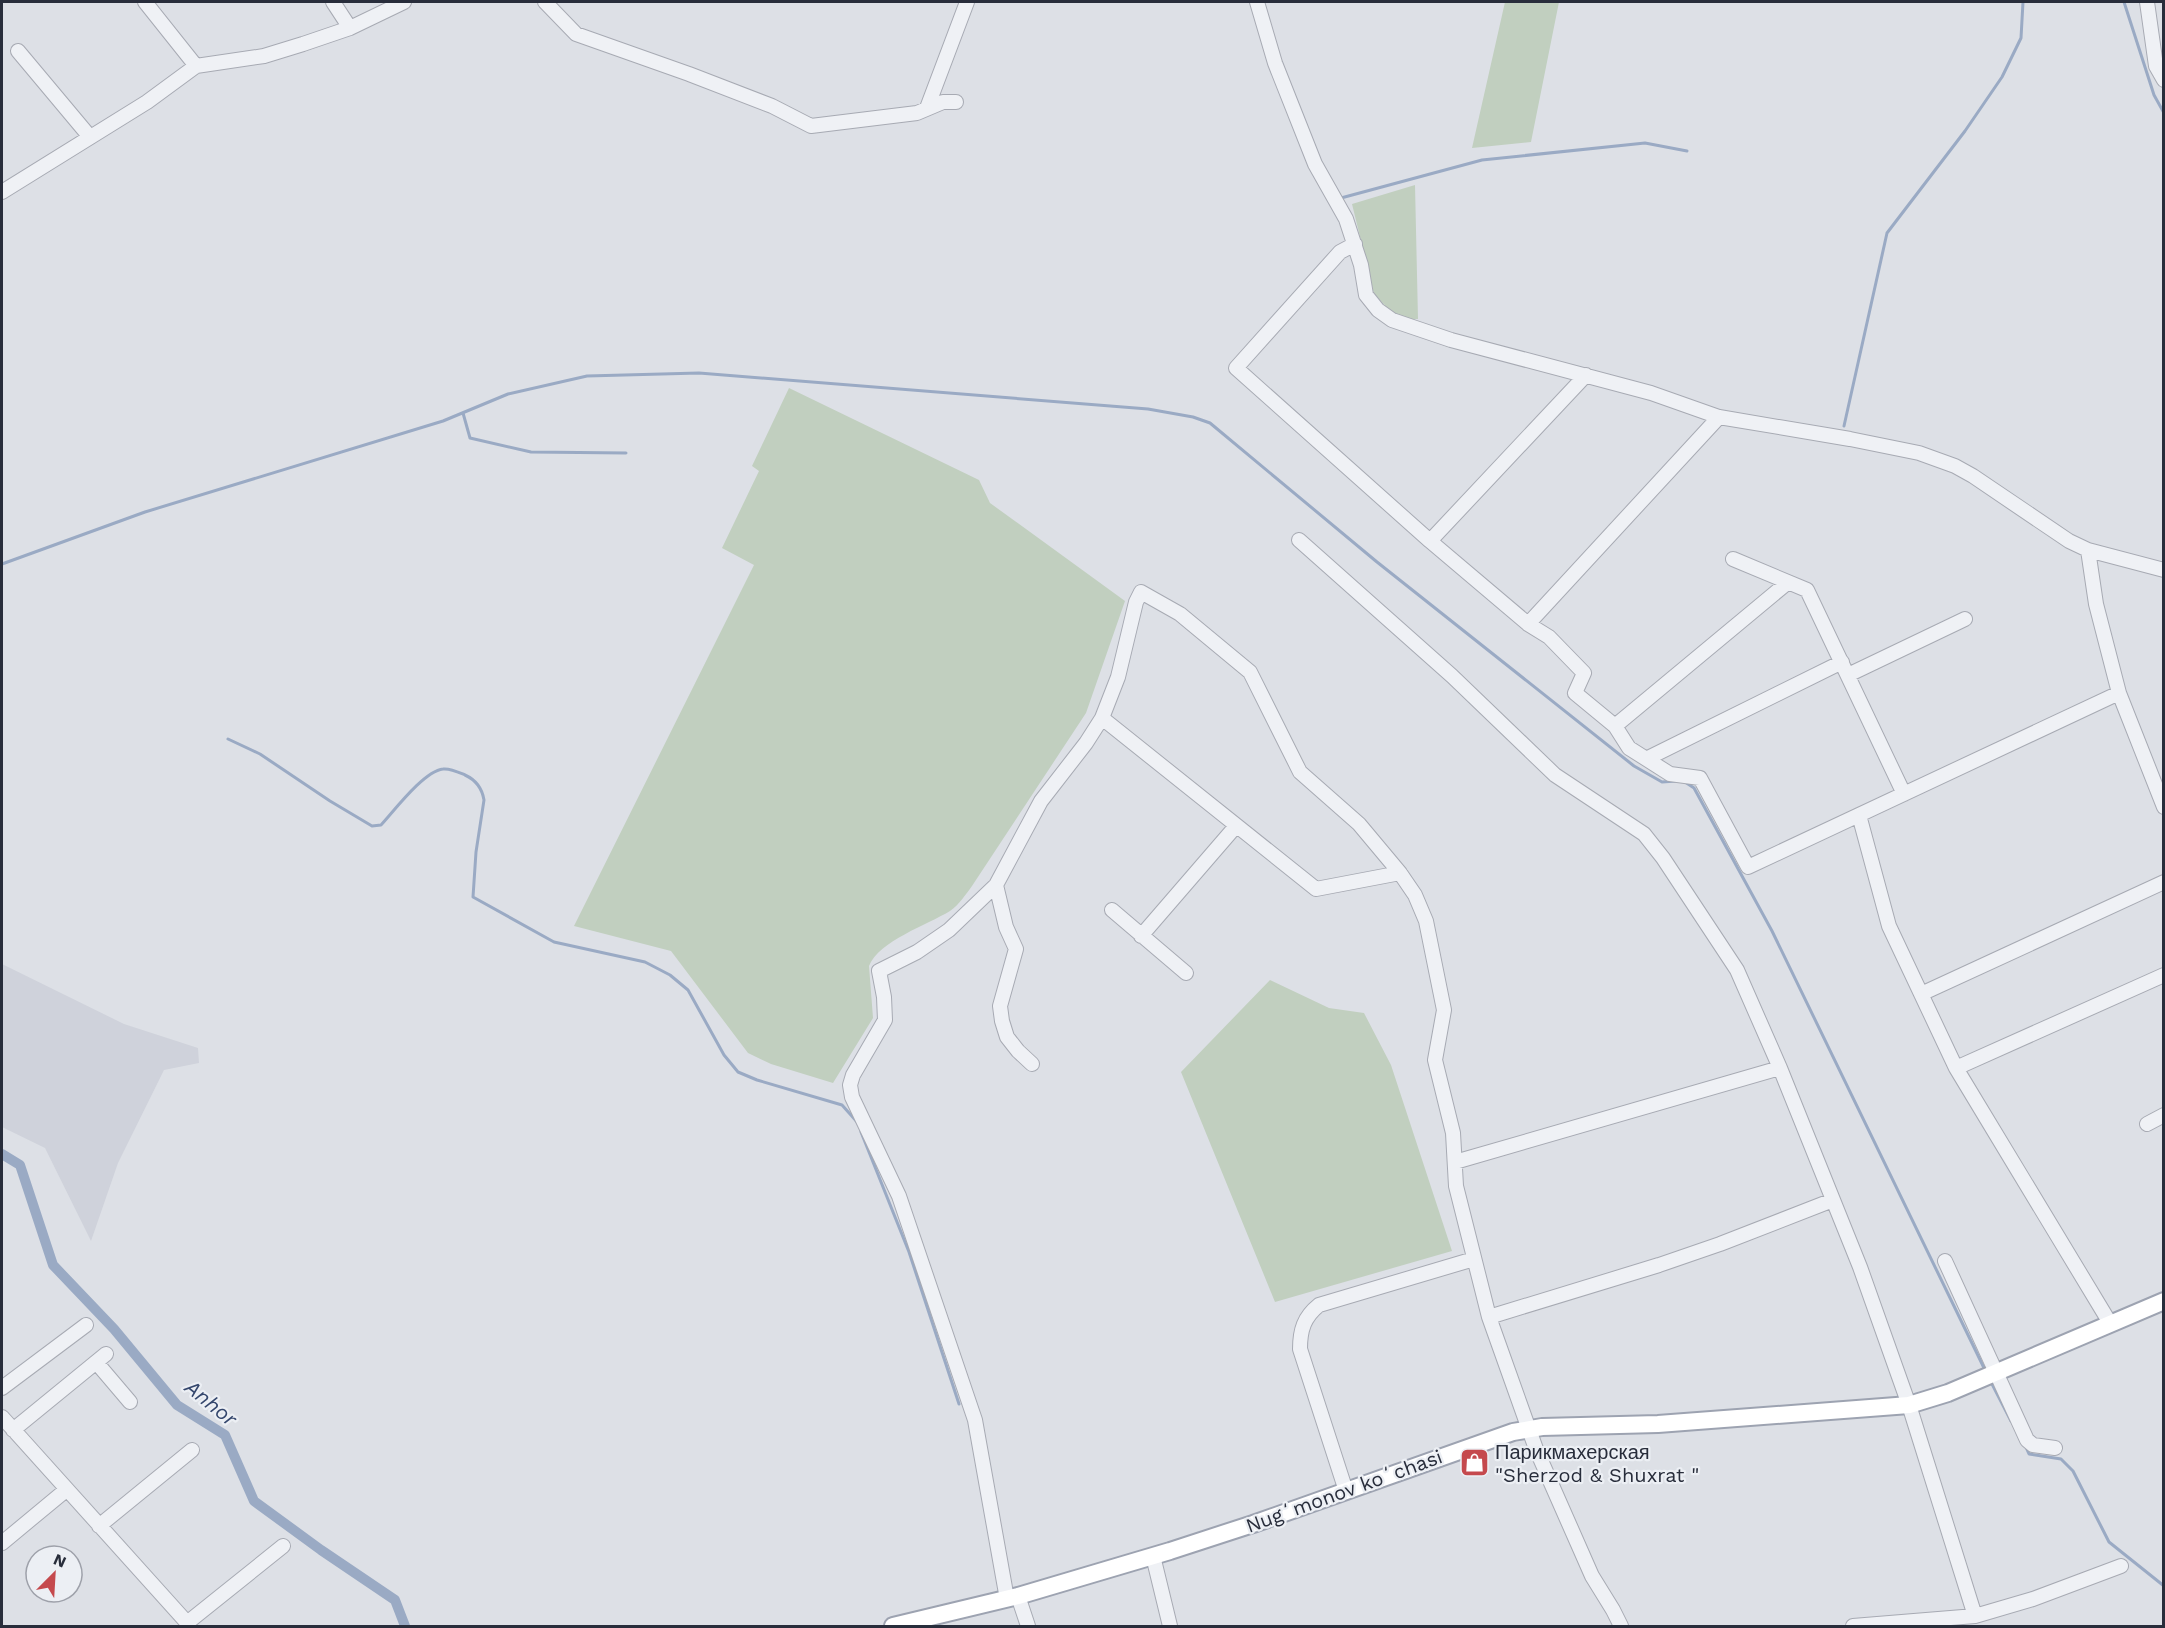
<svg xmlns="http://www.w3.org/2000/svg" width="2165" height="1628" font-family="'Work Sans',sans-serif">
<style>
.built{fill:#cfd2db}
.green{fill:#c1cfbf}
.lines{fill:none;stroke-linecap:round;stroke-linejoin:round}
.stream{stroke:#9aaac4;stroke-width:3}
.canal{stroke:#9aaac4;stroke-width:10}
.minor-casing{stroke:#a7aab3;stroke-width:16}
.major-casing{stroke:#9da3b1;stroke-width:20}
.minor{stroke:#eff1f5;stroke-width:14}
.major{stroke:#fff;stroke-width:16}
.labels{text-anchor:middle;stroke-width:4.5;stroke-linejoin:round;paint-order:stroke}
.poi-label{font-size:20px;fill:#282d3b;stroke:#eceff4;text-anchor:start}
.street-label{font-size:20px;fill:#282d3b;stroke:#eceff4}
.water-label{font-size:21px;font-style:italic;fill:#35476d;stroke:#eceff4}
</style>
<rect width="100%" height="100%" fill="#dde0e6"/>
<path class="built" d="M2,964l122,60 74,24 1,15 -35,7 -46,93 -27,78 -46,-93 -43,-21z"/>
<path class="green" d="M1505,2h54l-28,140 -59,6z
M1415,185l3,134h-20l-24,-25 -22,-90z
M789,388l190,92 11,23 135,98 -39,112 -114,173c-6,8 -13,19 -22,25 -23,14 -71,30 -81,55l4,52 -40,65 -62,-19 -23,-11 -77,-102 -97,-25 180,-361 -32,-17 37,-77 -7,-5z
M1270,980l59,28 35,5 27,52 61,186 -177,51 -94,-230z"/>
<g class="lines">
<path class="stream" d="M2124,2l30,93 10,18
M1341,198l141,-38 163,-17 42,8
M463,413l7,25 61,14 95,1
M1844,426l43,-193 78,-102 37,-54 19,-39 2,-36
M2,564l143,-52 298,-91 65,-27 79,-18 112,-3 449,36 45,8 17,6 167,139 257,204 28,16 14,-1
M228,739l32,15 70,47 42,25 9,-1c13,-14 43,-54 62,-56 7,-1 15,3 22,6 11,5 17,13 19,25l-8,52 -3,45 81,45 91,20 25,13 18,15 36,65 14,17 19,8 85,25 16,18
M1685,782l9,6 78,143 213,439
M861,1132l48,120 50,152
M1991,1382l20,39
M2025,1445l4,9 32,5 12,12 36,71 55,44"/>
<path class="canal" d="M2,1154l18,11 33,100 61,64 63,76 48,30 29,66 67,49 74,50 10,26"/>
<defs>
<path id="minor" d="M145,2l51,64
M333,2l17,26
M545,2l31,32 113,40 83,32 39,20 106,-13 26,-11h13
M1257,2l18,61 40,101 31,55 15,46 5,30 12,15 14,10 59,20 200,53 68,24 131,22 69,14 36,13 18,10 96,65 19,9 76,20
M2147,2l9,64 8,14
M18,51l72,86
M927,108l40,-106
M2,192l145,-90 49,-36 68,-10 39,-12 47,-16 54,-26
M1355,244l-15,8 -104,116 194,173 98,83 21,13 35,36 -9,20 40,33 14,22 41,26 30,4 48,89 371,-174
M1299,540l153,136 103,99 89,59 19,24 74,112 43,98 80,199 49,138 66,211
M1430,541l156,-166
M2088,550l8,54 23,89 45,114
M1733,559l74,31 97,204
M1528,624l191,-207
M1848,675l117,-56
M1102,718l214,171 84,-16
M1615,726l172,-143
M1648,758l194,-96
M1859,815l30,111 67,142 154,255
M996,885l-47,45 -32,22 -38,19 5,26 1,23 -32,55 -3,10 2,12 47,99 76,224 32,179
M1112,910l74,63
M1141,936l95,-110
M1921,994l243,-112
M1032,1064l-14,-13 -11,-14 -5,-16 -2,-15 16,-57 -10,-22 -10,-42 45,-84 45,-58 16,-25 16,-41 18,-75 5,-10 39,22 70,58 50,100 59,52 41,49 15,22 11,26 18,89 -9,50 18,73 3,53 33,131 47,132 56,127 21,34 8,16
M1956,1068l208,-93
M2147,1124l17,-9
M1455,1162l325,-94
M1945,1261l82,179 6,5 22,3
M1489,1317l170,-52 61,-21 113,-44
M96,1362l34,40
M2,1388l84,-63
M2,1417l188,209
M13,1430l93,-76
M1346,1491l-46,-142c0,-19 4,-32 19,-44l155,-46
M99,1526l93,-76
M2,1543l64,-53
M1153,1556l17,70
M1018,1596l10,30
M187,1623l96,-77
M1853,1626l122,-10 58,-17 88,-33"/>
<path id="major" d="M893,1626l125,-30 152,-45 83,-27 260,-92 29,-5 116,-3 251,-19 39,-12 216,-92"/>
</defs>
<use href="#minor" class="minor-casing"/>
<use href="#major" class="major-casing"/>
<use href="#minor" class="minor"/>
<use href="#major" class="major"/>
</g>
<defs>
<symbol id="shop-square" viewBox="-11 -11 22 22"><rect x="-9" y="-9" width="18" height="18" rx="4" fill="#c5494d" stroke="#eceff4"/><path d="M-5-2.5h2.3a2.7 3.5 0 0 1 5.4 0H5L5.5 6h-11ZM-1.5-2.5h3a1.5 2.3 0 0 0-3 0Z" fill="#fff"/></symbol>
</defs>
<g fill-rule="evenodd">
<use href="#shop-square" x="1458" y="1446" width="33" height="33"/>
</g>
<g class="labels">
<g class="poi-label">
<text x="1495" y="1459">Парикмахерская<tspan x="1495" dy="23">"Sherzod &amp; Shuxrat "</tspan></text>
</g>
<g class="street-label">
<text transform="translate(1344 1491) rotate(-20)" y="7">Nugʻmonov koʻchasi</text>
</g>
<g class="water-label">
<text transform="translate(211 1403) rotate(39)" y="7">Anhor</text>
</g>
</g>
<rect width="2165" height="1628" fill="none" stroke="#282d3b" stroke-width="6"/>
<g transform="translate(54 1574) rotate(24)"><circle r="28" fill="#eceff4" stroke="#9ea1aa" stroke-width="1.5"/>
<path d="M0-4.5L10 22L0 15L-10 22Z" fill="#c5494d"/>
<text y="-9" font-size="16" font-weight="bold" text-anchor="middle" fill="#282d3b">N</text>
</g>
</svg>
